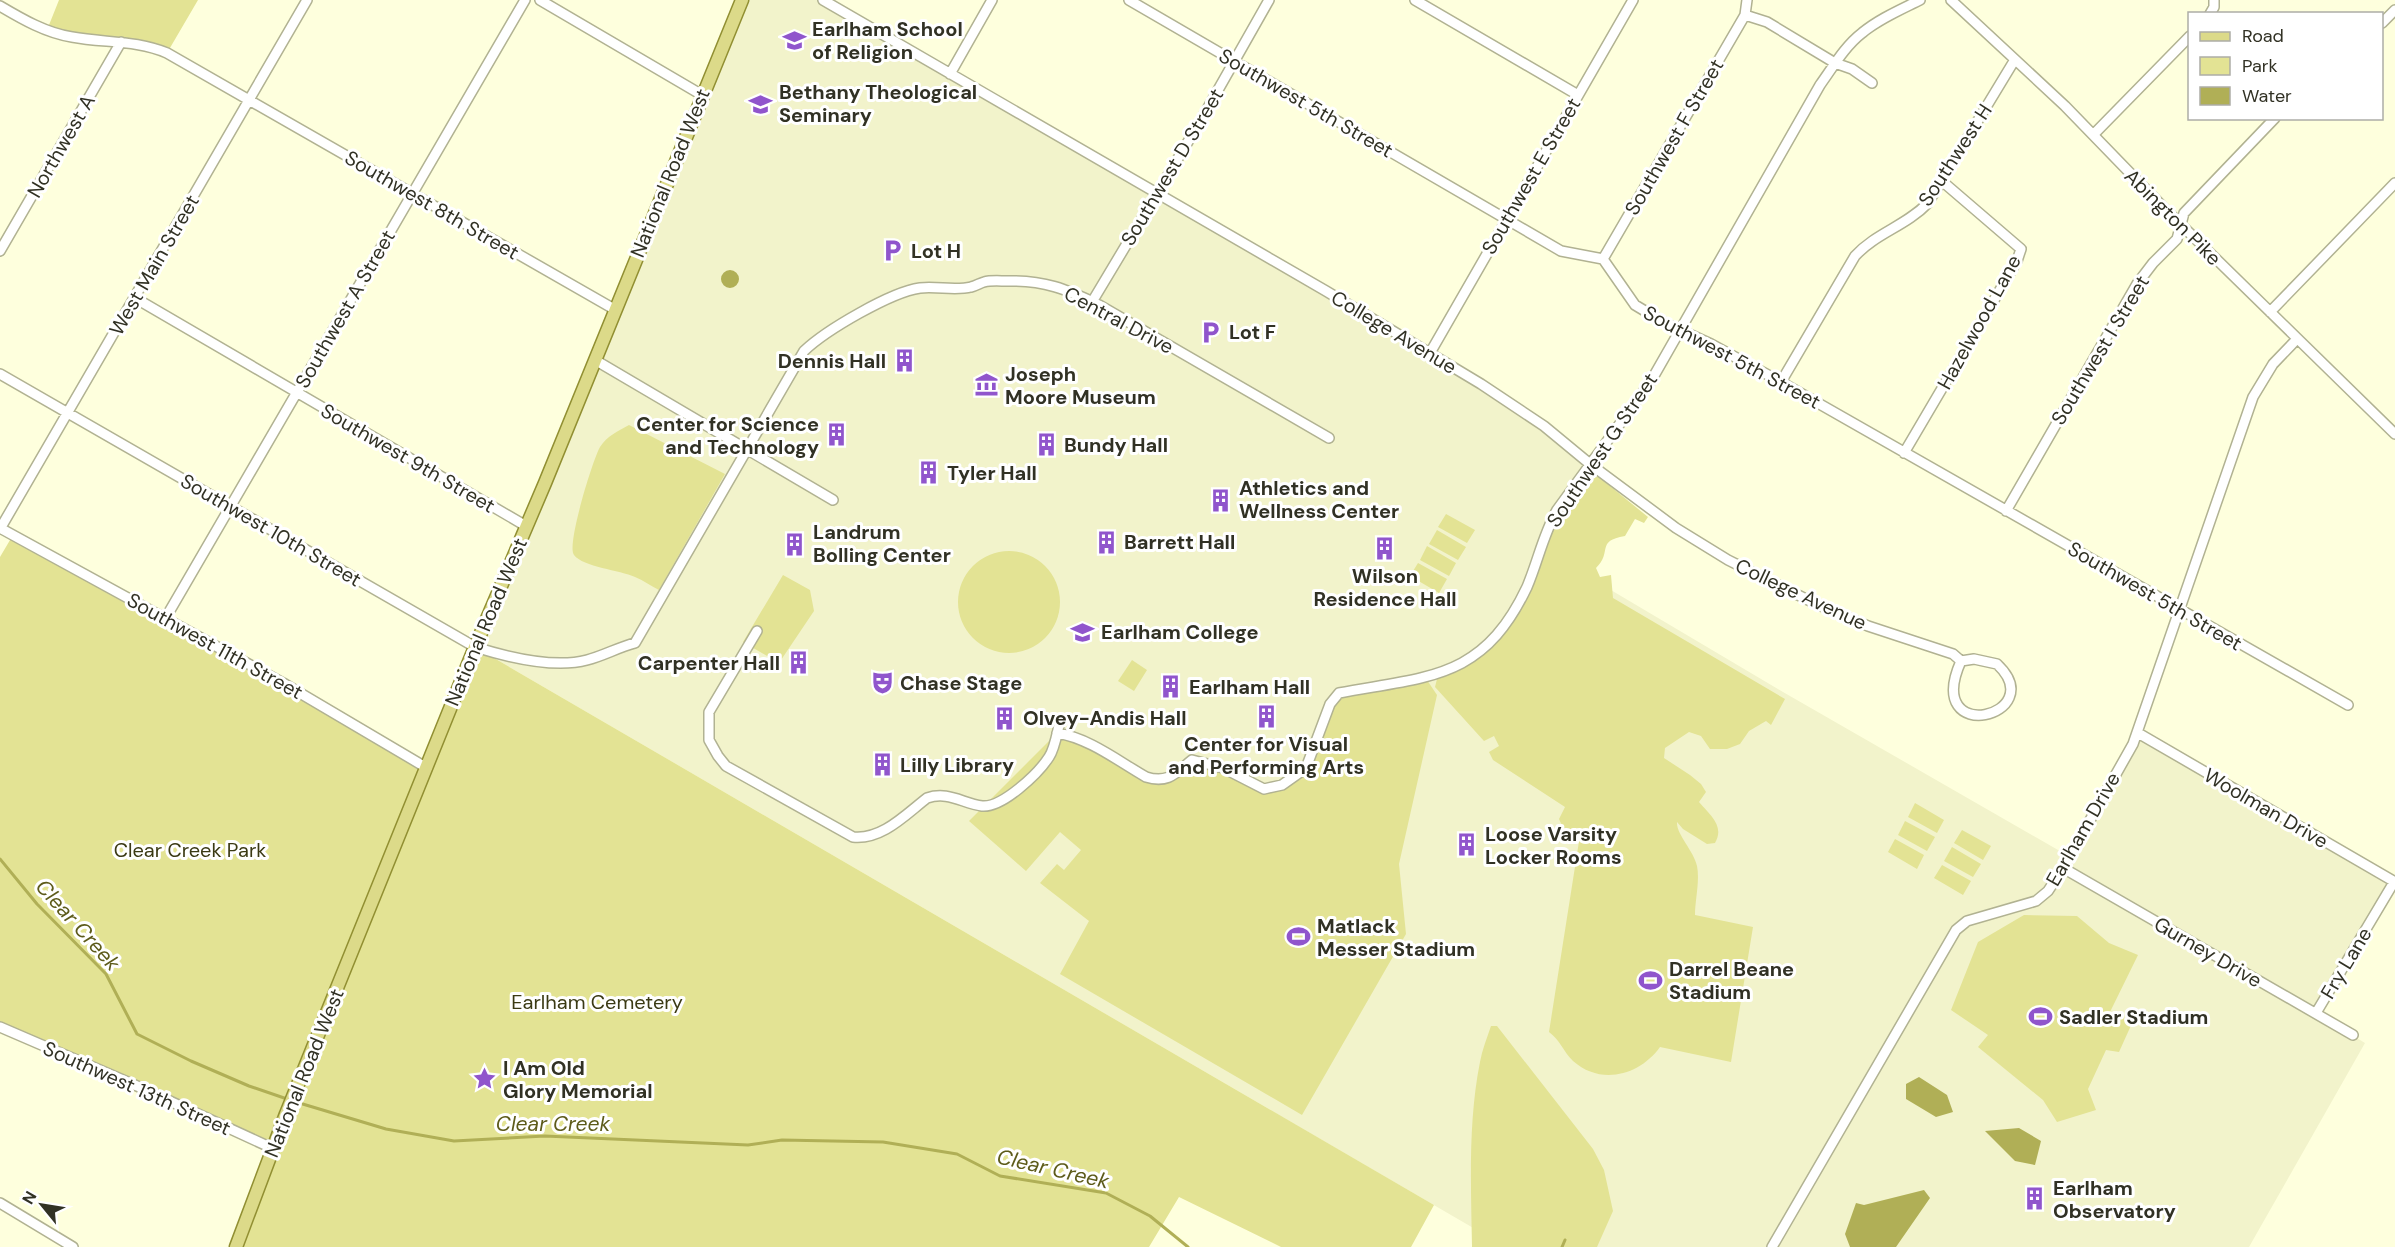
<svg xmlns="http://www.w3.org/2000/svg" width="2395" height="1247" font-family="'DM Sans',sans-serif">
<style>
.built{fill:#f2f3cb}
.green{fill:#e3e394}
.water{fill:#b0af56}
.lines{fill:none;stroke-linecap:round;stroke-linejoin:round}
.stream{stroke:#b0af56;stroke-width:3}
.minor-casing{stroke:#b1b292;stroke-width:12}
.major-casing{stroke:#918f32;stroke-width:15}
.minor{stroke:#fff;stroke-width:9}
.major{stroke:#dcda89;stroke-width:12}
.labels{text-anchor:middle;stroke-width:6;stroke-linejoin:round;paint-order:stroke}
.poi-label{font-size:20px;font-weight:bold;fill:#313124;stroke:#fff;text-anchor:start}
.street-label{font-size:20px;fill:#313124;stroke:#fff}
.park-label{font-size:20px;fill:#3b3a14;stroke:#fff}
.water-label{font-size:21px;font-style:italic;fill:#5d5b1a;stroke:#fff}
</style>
<rect width="100%" height="100%" fill="#feffdd"/>
<path class="built" d="M742,0h81l658,384 109,80 -16,22 -34,62 243,144 282,162 73,-121 256,149 -78,131 49,30 -116,204h-743l-1031,-600z"/>
<path class="green" d="M59,0h139l-31,53 -120,-23z
M629,425l96,49 -66,116c-8,-4 -16,-10 -24,-13 -15,-7 -52,-10 -61,-22 -8,-9 19,-96 26,-108 7,-11 18,-16 29,-22z
M1589,477h10l49,40 -4,6 -9,-4 -10,17c-30,5 -12,16 -29,32l4,9 11,-2 2,23 172,101 -14,26 -5,-4 -17,10 -9,13 -13,5h-17l-9,-13 -12,-4 -24,16 -1,10 26,17 11,9 5,8 -7,10c11,13 26,24 16,41l-8,1 -24,-15 -6,-7c-1,12 17,29 20,44 3,15 -2,34 -2,49l58,12 -22,135 -71,-15c-20,28 -59,39 -87,14 -10,-10 -13,-21 -24,-29l31,-197c-11,0 -17,-6 -21,-16l6,-12 -72,-47 -4,-8 10,-6 -5,-10 -10,5 -49,-54 2,-8c32,-10 56,-29 75,-57 18,-42 41,-115 77,-145z
M1446,514l29,16 -8,13 -29,-16z
M1437,530l29,17 -8,13 -29,-16z
M13,535l414,232 48,-120 959,558 -23,42h-130l-102,-50 -30,50h-913l38,-98 -274,-122v-470z
M1427,546l29,17 -7,13 -29,-16z
M958 602a51 51 0 1 1 102 0a51 51 0 1 1-102 0Z
M1418,563l29,16 -8,14 -29,-17z
M783,575l27,15 4,21 -35,52 -36,-21z
M1132,660l15,10 -13,21 -16,-10z
M1425,677l12,18 -38,169 7,70 -104,181 -242,-141 29,-53 -49,-38 17,-19 7,6 17,-20 -21,-18 -34,39 -57,-50 88,-88 99,47 36,-20 72,29 42,-21 33,-75z
M1915,803l29,17 -7,13 -29,-16z
M1905,821l30,16 -8,14 -29,-16z
M1962,830l29,16 -8,14 -29,-17z
M1895,839l29,16 -7,14 -29,-17z
M1952,847l29,17 -8,13 -29,-16z
M1942,865l29,16 -8,14 -29,-17z
M2024,915l53,1 32,27 29,12 -28,57 23,9 -14,31 -13,-2 -18,39 8,21 -39,12 -14,-22 -65,-53 10,-12 -37,-25 27,-68z
M1491,1026h6l96,123 11,21 9,41 -16,36h-125c-1,-61 -4,-125 8,-185 2,-12 7,-24 11,-36z"/>
<path class="water" d="M721 279a9 9 0 1 1 18 0a9 9 0 1 1-18 0Z
M1919,1077l28,18 6,17 -17,5 -30,-18v-15z
M2019,1128l22,13 -6,24 -20,-4 -30,-30z
M1924,1190l6,8 -34,49h-46l-5,-13 11,-31 8,2z"/>
<g class="lines">
<path class="stream" d="M0,859l37,45 69,70 31,60 54,27 58,25 41,14
M296,1102l90,27 68,12 91,-5 203,9 34,-5 101,2 74,12 43,22 106,17 44,23 38,31
M1562,1247l3,-7"/>
<defs>
<path id="minor" d="M540,0l162,95
M823,0l503,291 155,93 63,42 46,38 86,64 52,32 86,43 54,23 85,28 8,7
M1129,0l432,251 42,8 32,46 30,18 46,21 70,38 567,323
M1415,0l163,95
M1951,0l114,106 98,101 232,227
M0,6c22,13 46,27 72,31 32,6 65,3 95,16l447,256
M2210,14l4,-7v-7
M1745,15l22,7 68,41 17,6 20,14
M2382,23l13,-13
M950,74l42,-74
M2093,135l97,-99
M0,251l121,-209
M1603,259l142,-244 2,-15
M135,298l391,228
M1092,302l109,-182 68,-120
M2270,312l125,-129
M1430,353l203,-353
M595,360l238,140
M0,374l475,273c32,10 78,22 112,13 16,-4 32,-13 48,-17l169,-292c22,-21 87,-59 116,-63 17,-2 35,3 51,-1 5,-1 9,-4 13,-5 7,-2 16,-1 23,-1 37,-1 59,8 92,24l230,133
M1781,382l74,-126c21,-23 51,-30 73,-53l86,-142
M1904,453l113,-192 4,-12 -78,-67
M2006,511l131,-227 16,-21 24,-24 7,-26 91,-95
M0,528l283,155 144,85
M0,529l307,-529
M165,619l360,-619
M757,631l-48,81v28l9,16 8,10 127,71c29,3 52,-22 74,-39 21,-7 35,5 55,8 20,2 56,-32 67,-49 6,-9 8,-24 11,-36
M1974,659l23,5c55,52 -75,84 -36,-3z
M1057,733c32,5 61,28 89,44 22,7 30,-4 46,-17l31,8 41,21 18,-4 24,-17 24,-64 9,-11c90,-17 144,-13 188,-106 11,-26 16,-52 30,-77l94,-129 169,-296c13,-18 25,-39 42,-52 17,-14 38,-23 58,-33
M2138,733l257,149
M2063,868l290,167
M2316,1013l78,-131
M0,1027l137,59 137,63
M0,1203l73,44
M1772,1247l184,-317 11,-9 69,-20 12,-10 15,-23 70,-124 120,-347 20,-33 24,-25"/>
<path id="major" d="M236,1247l50,-133 189,-467 70,-164 197,-483"/>
</defs>
<use href="#minor" class="minor-casing"/>
<use href="#major" class="major-casing"/>
<use href="#minor" class="minor"/>
<use href="#major" class="major"/>
</g>
<defs>
<symbol id="university-bare" viewBox="-9 -9 18 18"><path d="M0-5L7-2L0 1L-7-2ZM-4 1L0 2.5L4 1V4Q0 6-4 4Z" fill="#9055cc" stroke="#fff" stroke-width="2.5" paint-order="stroke"/></symbol>
<symbol id="parking-bare" viewBox="-9 -9 18 18"><path d="M-3.5-5.5H1a3.5 3.5 0 0 1 0 7H-1V5.5H-3.5ZM-1-3.4V-.6H.8a1.4 1.4 0 0 0 0-2.8Z" fill="#9055cc" stroke="#fff" stroke-width="2.5" paint-order="stroke"/></symbol>
<symbol id="building-bare" viewBox="-9 -9 18 18"><path d="M-4-6H4V6H1V3H-1V6H-4ZM-2.5-4.3h1.7v1.8h-1.7ZM.8-4.3h1.7v1.8H.8ZM-2.5-1h1.7V.8h-1.7ZM.8-1h1.7V.8H.8Z" fill="#9055cc" stroke="#fff" stroke-width="2.5" paint-order="stroke"/></symbol>
<symbol id="museum-bare" viewBox="-9 -9 18 18"><path d="M0-6L6-3V-2H-6V-3ZM-5-1h2V3h-2ZM-1-1h2V3h-2ZM3-1h2V3H3ZM-6 4H6V6H-6Z" fill="#9055cc" stroke="#fff" stroke-width="2.5" paint-order="stroke"/></symbol>
<symbol id="theatre-bare" viewBox="-9 -9 18 18"><path d="M-5-5.5Q0-4 5-5.5V0Q5 5 0 6Q-5 5-5 0ZM-3.3-2.5H-1v1.5H-3.3ZM1-2.5H3.3v1.5H1ZM-2.8 1Q0 5.5 2.8 1Z" fill="#9055cc" stroke="#fff" stroke-width="2.5" paint-order="stroke"/></symbol>
<symbol id="stadium-bare" viewBox="-9 -9 18 18"><path d="M0-5a6.5 5 0 1 0 0 10a6.5 5 0 1 0 0-10ZM-3.5-1.8h7v3.6h-7Z" fill="#9055cc" stroke="#fff" stroke-width="2.5" paint-order="stroke"/></symbol>
<symbol id="sight-bare" viewBox="-9 -9 18 18"><path d="M0-6L1.8-2.2L6-1.7L2.9 1.2L3.7 5.4L0 3.3L-3.7 5.4L-2.9 1.2L-6-1.7L-1.8-2.2Z" fill="#9055cc" stroke="#fff" stroke-width="2.5" paint-order="stroke"/></symbol>
</defs>
<g fill-rule="evenodd">
<use href="#university-bare" x="778" y="24" width="33" height="33"/>
<use href="#university-bare" x="744" y="88" width="33" height="33"/>
<use href="#parking-bare" x="876" y="234" width="33" height="33"/>
<use href="#parking-bare" x="1194" y="316" width="33" height="33"/>
<use href="#building-bare" x="888" y="344" width="33" height="33"/>
<use href="#museum-bare" x="970" y="368" width="33" height="33"/>
<use href="#building-bare" x="820" y="418" width="33" height="33"/>
<use href="#building-bare" x="1030" y="428" width="33" height="33"/>
<use href="#building-bare" x="912" y="456" width="33" height="33"/>
<use href="#building-bare" x="1204" y="484" width="33" height="33"/>
<use href="#building-bare" x="1090" y="526" width="33" height="33"/>
<use href="#building-bare" x="778" y="528" width="33" height="33"/>
<use href="#building-bare" x="1368" y="532" width="33" height="33"/>
<use href="#university-bare" x="1066" y="616" width="33" height="33"/>
<use href="#building-bare" x="782" y="646" width="33" height="33"/>
<use href="#theatre-bare" x="866" y="666" width="33" height="33"/>
<use href="#building-bare" x="1154" y="670" width="33" height="33"/>
<use href="#building-bare" x="1250" y="700" width="33" height="33"/>
<use href="#building-bare" x="988" y="702" width="33" height="33"/>
<use href="#building-bare" x="866" y="748" width="33" height="33"/>
<use href="#building-bare" x="1450" y="828" width="33" height="33"/>
<use href="#stadium-bare" x="1282" y="920" width="33" height="33"/>
<use href="#stadium-bare" x="1634" y="964" width="33" height="33"/>
<use href="#stadium-bare" x="2024" y="1000" width="33" height="33"/>
<use href="#sight-bare" x="468" y="1062" width="33" height="33"/>
<use href="#building-bare" x="2018" y="1182" width="33" height="33"/>
</g>
<g class="labels">
<g class="poi-label">
<text x="812" y="36">Earlham School<tspan x="812" dy="23">of Religion</tspan></text>
<text x="779" y="99">Bethany Theological<tspan x="779" dy="23">Seminary</tspan></text>
<text x="911" y="258">Lot H</text>
<text x="1229" y="339">Lot F</text>
<text x="886" y="368" text-anchor="end">Dennis Hall</text>
<text x="1005" y="381">Joseph<tspan x="1005" dy="23">Moore Museum</tspan></text>
<text x="819" y="431" text-anchor="end">Center for Science<tspan x="819" dy="23">and Technology</tspan></text>
<text x="1064" y="452">Bundy Hall</text>
<text x="947" y="480">Tyler Hall</text>
<text x="1239" y="495">Athletics and<tspan x="1239" dy="23">Wellness Center</tspan></text>
<text x="813" y="539">Landrum<tspan x="813" dy="23">Bolling Center</tspan></text>
<text x="1124" y="549">Barrett Hall</text>
<text x="1385" y="583" text-anchor="middle">Wilson<tspan x="1385" dy="23">Residence Hall</tspan></text>
<text x="1101" y="639">Earlham College</text>
<text x="780" y="670" text-anchor="end">Carpenter Hall</text>
<text x="900" y="690">Chase Stage</text>
<text x="1189" y="694">Earlham Hall</text>
<text x="1023" y="725">Olvey-Andis Hall</text>
<text x="1266" y="751" text-anchor="middle">Center for Visual<tspan x="1266" dy="23">and Performing Arts</tspan></text>
<text x="900" y="772">Lilly Library</text>
<text x="1485" y="841">Loose Varsity<tspan x="1485" dy="23">Locker Rooms</tspan></text>
<text x="1317" y="933">Matlack<tspan x="1317" dy="23">Messer Stadium</tspan></text>
<text x="1669" y="976">Darrel Beane<tspan x="1669" dy="23">Stadium</tspan></text>
<text x="2059" y="1024">Sadler Stadium</text>
<text x="503" y="1075">I Am Old<tspan x="503" dy="23">Glory Memorial</tspan></text>
<text x="2053" y="1195">Earlham<tspan x="2053" dy="23">Observatory</tspan></text>
</g>
<g class="street-label">
<text transform="translate(1306 103) rotate(30)" y="7">Southwest 5th Street</text>
<text transform="translate(1674 137) rotate(-60)" y="7">Southwest F Street</text>
<text transform="translate(61 146) rotate(-60)" y="7">Northwest A</text>
<text transform="translate(1955 155) rotate(-57)" y="7">Southwest H</text>
<text transform="translate(1172 167) rotate(-59)" y="7">Southwest D Street</text>
<text transform="translate(670 173) rotate(-68)" y="7">National Road West</text>
<text transform="translate(1531 176) rotate(-60)" y="7">Southwest E Street</text>
<text transform="translate(432 205) rotate(30)" y="7">Southwest 8th Street</text>
<text transform="translate(2173 217) rotate(45)" y="7">Abington Pike</text>
<text transform="translate(154 265) rotate(-60)" y="7">West Main Street</text>
<text transform="translate(345 309) rotate(-60)" y="7">Southwest A Street</text>
<text transform="translate(1119 320) rotate(28)" y="7">Central Drive</text>
<text transform="translate(1979 322) rotate(-61)" y="7">Hazelwood Lane</text>
<text transform="translate(1394 332) rotate(31)" y="7">College Avenue</text>
<text transform="translate(2100 350) rotate(-59)" y="7">Southwest I Street</text>
<text transform="translate(1732 357) rotate(28)" y="7">Southwest 5th Street</text>
<text transform="translate(1602 450) rotate(-56)" y="7">Southwest G Street</text>
<text transform="translate(408 458) rotate(30)" y="7">Southwest 9th Street</text>
<text transform="translate(271 530) rotate(30)" y="7">Southwest 10th Street</text>
<text transform="translate(1801 594) rotate(25)" y="7">College Avenue</text>
<text transform="translate(2155 596) rotate(30)" y="7">Southwest 5th Street</text>
<text transform="translate(486 622) rotate(-67)" y="7">National Road West</text>
<text transform="translate(215 646) rotate(29)" y="7">Southwest 11th Street</text>
<text transform="translate(2266 808) rotate(30)" y="7">Woolman Drive</text>
<text transform="translate(2083 829) rotate(-60)" y="7">Earlham Drive</text>
<text transform="translate(2208 952) rotate(30)" y="7">Gurney Drive</text>
<text transform="translate(2346 963) rotate(-59)" y="7">Fry Lane</text>
<text transform="translate(304 1073) rotate(-68)" y="7">National Road West</text>
<text transform="translate(137 1088) rotate(24)" y="7">Southwest 13th Street</text>
</g>
<g class="park-label">
<text x="190" y="857">Clear Creek Park</text>
<text x="597" y="1009">Earlham Cemetery</text>
</g>
<g class="water-label">
<text transform="translate(78 925) rotate(48)" y="7">Clear Creek</text>
<text x="553" y="1131">Clear Creek</text>
<text transform="translate(1053 1169) rotate(13)" y="7">Clear Creek</text>
</g>
</g>
<rect x="2188" y="12" width="195" height="108" fill="#ffffff" stroke="#adada7" stroke-width="1.5"/>
<rect x="2200" y="32" width="30" height="9" fill="#dcda89" stroke="#adada7" stroke-width="1.5"/>
<text x="2242" y="42" font-size="18" fill="#313124">Road</text>
<rect x="2200" y="57" width="30" height="18" fill="#e3e394" stroke="#adada7" stroke-width="1.5"/>
<text x="2242" y="72" font-size="18" fill="#313124">Park</text>
<rect x="2200" y="87" width="30" height="18" fill="#b0af56" stroke="#adada7" stroke-width="1.5"/>
<text x="2242" y="102" font-size="18" fill="#313124">Water</text>
<g transform="translate(42 1205) rotate(300)" stroke="#ffffff" stroke-width="4.5" paint-order="stroke">
<path d="M0-4.5L10 22L0 15L-10 22Z" fill="#313124"/>
<text y="-9" font-size="16" font-weight="bold" text-anchor="middle" fill="#313124">N</text>
</g>
</svg>
